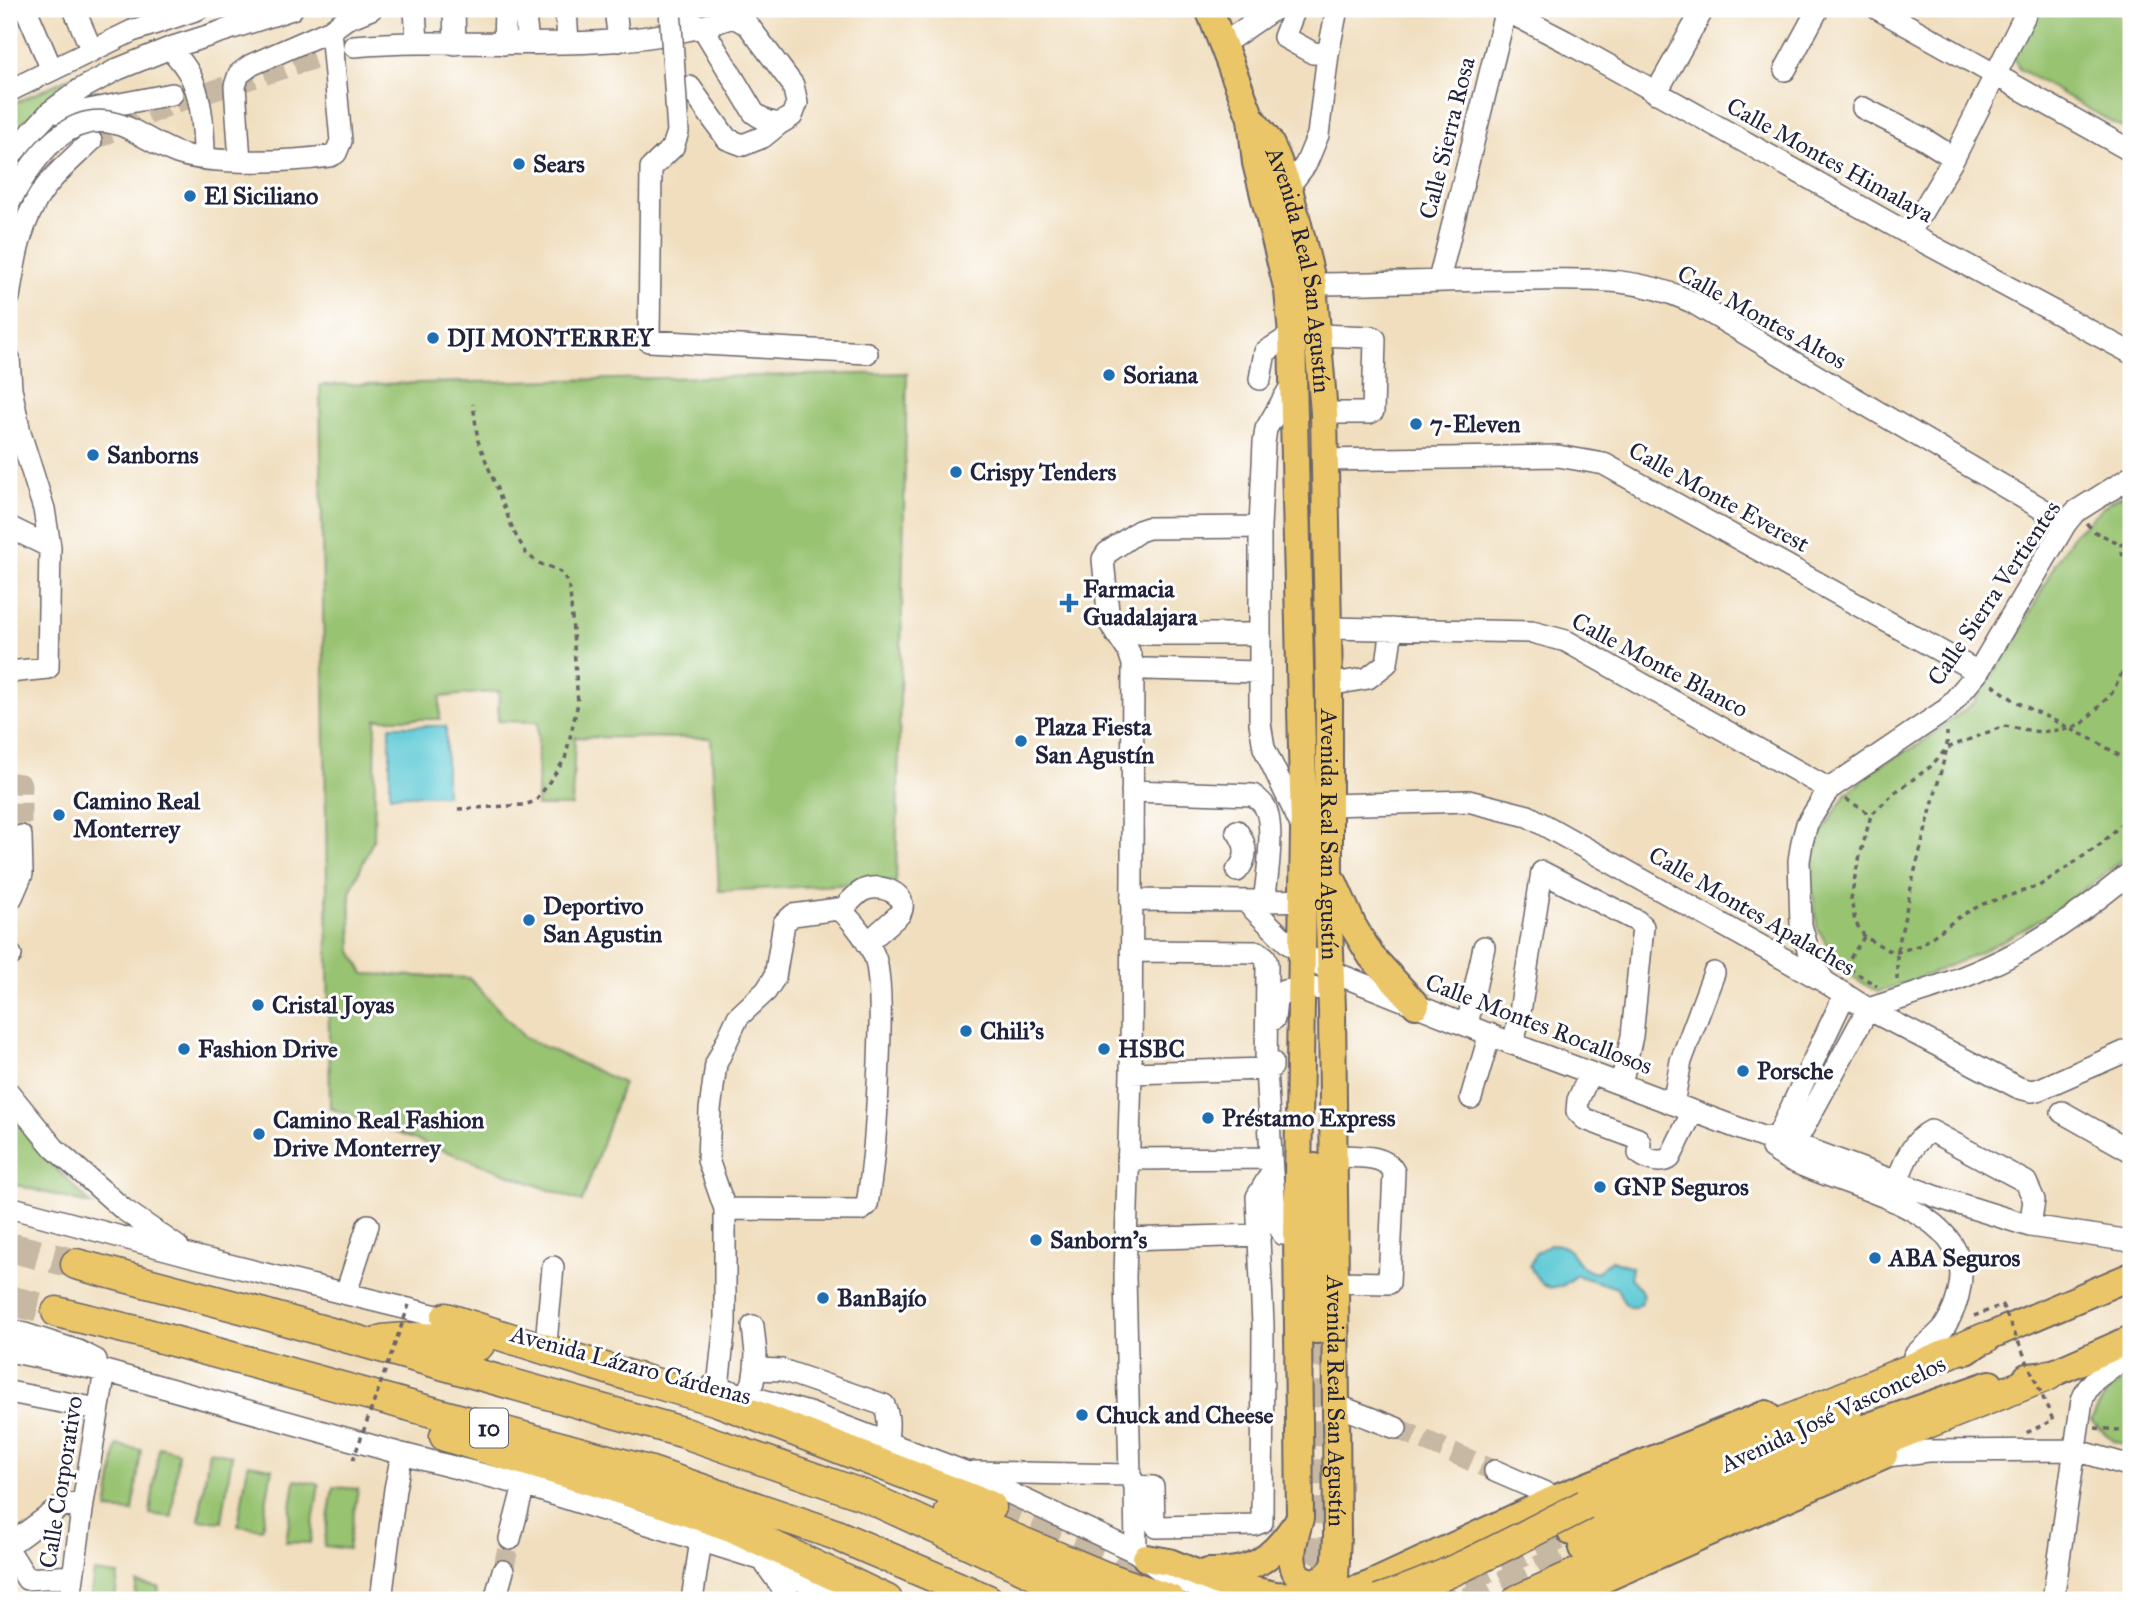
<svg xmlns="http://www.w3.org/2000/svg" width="2140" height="1609" font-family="'IM FELL Great Primer',serif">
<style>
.green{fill:#98c371;stroke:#5d7256;stroke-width:2}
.water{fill:#5ecad5;stroke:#407688;stroke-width:2}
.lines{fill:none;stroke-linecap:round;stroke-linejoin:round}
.minor-tunnel{stroke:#c7b8a4;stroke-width:21;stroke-dasharray:21 10;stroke-linecap:butt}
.major-tunnel{stroke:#c7b8a4;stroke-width:26;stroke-dasharray:26 13;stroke-linecap:butt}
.highway-tunnel{stroke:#c7b8a4;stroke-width:30;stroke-dasharray:30 15;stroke-linecap:butt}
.minor-casing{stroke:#6a6469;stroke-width:24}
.major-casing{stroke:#6a6469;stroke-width:30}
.highway-casing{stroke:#6a6469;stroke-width:33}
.path{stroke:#6a6469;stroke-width:3.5;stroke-dasharray:5 5;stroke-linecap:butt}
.minor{stroke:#fff;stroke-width:21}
.major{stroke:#ebc669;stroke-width:26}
.highway{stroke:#ebc669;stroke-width:30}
.minor-bridge-casing{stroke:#6a6469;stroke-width:24;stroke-linecap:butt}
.highway-bridge-casing{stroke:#6a6469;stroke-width:33;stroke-linecap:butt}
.path-bridge{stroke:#6a6469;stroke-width:3.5;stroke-dasharray:5 5;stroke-linecap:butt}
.minor-bridge{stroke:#fff;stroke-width:21}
.highway-bridge{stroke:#ebc669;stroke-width:30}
.poi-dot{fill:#1f6fb2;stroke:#fff;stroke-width:2.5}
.labels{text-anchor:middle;stroke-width:6;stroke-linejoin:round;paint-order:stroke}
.shield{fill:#fff;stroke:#646476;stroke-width:2}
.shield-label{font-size:23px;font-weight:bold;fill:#22223b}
.street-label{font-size:24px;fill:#22223b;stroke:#fff}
.poi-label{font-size:24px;font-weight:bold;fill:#22223b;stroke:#fff;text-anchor:start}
</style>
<rect width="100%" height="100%" fill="#fff"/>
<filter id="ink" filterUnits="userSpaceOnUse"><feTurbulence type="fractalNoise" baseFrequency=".0143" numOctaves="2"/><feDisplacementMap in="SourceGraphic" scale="14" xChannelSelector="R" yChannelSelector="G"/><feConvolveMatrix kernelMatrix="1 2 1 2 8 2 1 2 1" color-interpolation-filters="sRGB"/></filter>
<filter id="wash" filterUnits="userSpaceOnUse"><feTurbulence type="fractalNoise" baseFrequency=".00686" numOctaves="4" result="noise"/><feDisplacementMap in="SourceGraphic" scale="28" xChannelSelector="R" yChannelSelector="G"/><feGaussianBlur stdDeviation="1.57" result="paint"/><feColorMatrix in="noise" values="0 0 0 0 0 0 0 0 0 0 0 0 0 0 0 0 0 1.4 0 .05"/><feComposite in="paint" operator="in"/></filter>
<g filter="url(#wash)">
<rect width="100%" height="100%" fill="#f0debe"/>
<path class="green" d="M2037,9h94v124l-112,-64 -7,-15z
M77,74l-27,21 -41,43v-32z
M907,373l-11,509 -177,9 -8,-153 -136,-1 -3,69h-35l1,-84 -40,-1 1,-30 -59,6v22h-64l-2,119 -24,54 2,59 12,23 105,4 56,60 98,45 -41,119 -252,-94 -10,-723z
M2131,491v360c-14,15 -30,26 -46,38 -64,47 -132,80 -208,103l-36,-22 -24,-43 -7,-55 11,-37 24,-40 32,-28 43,-23 53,-41 44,-64 38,-75 19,-30 36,-33z
M9,1112l28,37 55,56 -83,-22z
M2131,1376v71l-17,-6 -23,-20c10,-21 19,-36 40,-45z
M117,1445l24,5 -8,62 -26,-2z
M159,1447l19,5 -6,65 -22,-3z
M209,1451l23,4 -10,67 -23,-2z
M248,1464l24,4 -10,61 -24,-3z
M295,1480l24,4 -9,59 -24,-1z
M333,1487l25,2 -10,60 -24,-3z
M94,1572l24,3 -3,25h-25z
M137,1583l22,4 -2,13h-23z"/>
<path class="water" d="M390,726h56v69h-56z
M1550,1244c4,0 8,0 12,2 16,6 9,20 34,27l15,-13 21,7 -2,11c8,8 16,14 11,26l-6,3h-6l-6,-6 -6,-13 -41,-13c-21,21 -34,16 -46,-9l5,-12z"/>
</g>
<g filter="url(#ink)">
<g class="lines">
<path class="minor-tunnel" d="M91,141l80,-37 183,-58
M9,782l12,2v52
M1396,1428l99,43
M503,1571l7,-32"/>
<path class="major-tunnel" d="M1300,1600l16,-59 2,-103 -2,-108
M1431,1600l14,-10 126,-58
M1467,1600l115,-52"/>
<path class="highway-tunnel" d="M9,1247l67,17
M9,1300l48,12
M991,1507l115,48 47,27 18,18"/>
<defs>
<path id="minor" d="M26,9l26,61
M74,9l18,42
M415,9l2,34
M454,9l1,35
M524,9l4,33
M566,9l2,34
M615,9l4,32
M1295,9l-11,28 29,16 15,1
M1878,9l253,142
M1505,10l60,31 344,193 222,119
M691,21l12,7 51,85 12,8 13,3 13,-8 5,-13 -4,-18 -45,-60 -15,-8v-8
M331,30l15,-11 25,-10
M504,44l1,-35
M1223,44l51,-35
M354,46c126,-11 257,14 379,-29
M170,48c7,8 15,17 20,27 12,22 14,58 14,83
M1785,70l33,-61
M690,87l37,52 16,6 20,-8 16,-13
M9,91l123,-60 66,-22
M1656,93l45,-80
M1863,108l61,31 30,19
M50,112l23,1 99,-19
M128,128c16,8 33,19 49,25 36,12 116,9 153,3l6,-3 5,-12 -10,-111 -80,35 -12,9 -4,12 5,75
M673,147l-22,21 -2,173 218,12
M9,157l41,-45 31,-23 37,-20 52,-21 122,-39
M1281,197l25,-33 12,-29 10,-81 9,-45
M1909,234l45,-76 74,-149
M1439,280l67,-271
M1313,284c70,-1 139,-4 209,-4 60,0 111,-5 168,21l376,222
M9,297c5,-31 9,-62 24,-90 12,-26 38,-46 58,-66
M1318,335l54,2 3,2 -2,72 -4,2h-45
M9,358l2,30 9,45 24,76 6,38 -2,121 -39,4
M1260,379l5,-27 27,-17
M1294,381l-28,48 -2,14 -4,84v196l4,25 38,79
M1325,460l233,-4 46,8 374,208
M9,527l41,20
M1328,628l204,4 34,9 263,148
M1116,634h144
M1145,669l114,3
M1329,685l39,-7 19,-15 5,-34
M1132,791l121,4c5,4 9,7 12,12 10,19 2,73 -1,94l53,-1
M1330,805l138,-4 60,15 297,166 43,27 151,79 13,3 8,-2 91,-40
M1237,871c12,-14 10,-26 0,-40
M9,897h3l10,-23 -1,-38
M1131,900l127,1
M1246,902l43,42 41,27 183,73 249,93 14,1 19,6 145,54 90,28 101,15
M841,911c6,-6 14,-16 21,-20 16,-9 49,2 38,23l-33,29
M1131,951l127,1 7,5 2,7 -1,105 6,103 -15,25 6,127 -1,198 -8,3 -97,2 -3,-5 -1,-35 -18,-1
M9,955h2
M1824,981l-13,-20 -10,-36 -2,-64 3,-19 5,-18 22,-35 118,-80 31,-37 88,-149 9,-11 56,-35
M1274,1019l2,-18 8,-10 17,-2 30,-1
M1467,1025l17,-78
M1513,1044l6,-26 23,-146 95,49 6,6 -11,109 -11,48
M1131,1073l135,-4 6,-2v-5
M1590,1073l-12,27 -1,11 8,8 53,20 2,4 -1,10c9,7 21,11 31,5l23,-47
M9,1093l45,55 69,61 55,38
M1471,1098l19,-64
M1673,1104l8,-43 33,-88
M2062,1112l69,39
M1772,1148l73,-154
M1778,1153c50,33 196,49 182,133 -2,13 -8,29 -15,40 -8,11 -22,20 -31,30
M1333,1156c19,1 52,-3 61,16l-5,111 -54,-1
M1127,1159l144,-1
M1790,1160l10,-26 68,-125c41,-13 82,-25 121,-43 52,-23 99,-58 142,-94
M1272,1172l4,49 7,13h14
M1897,1182c7,-20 16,-42 34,-51l95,51 8,18 -4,26
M9,1207l183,49 265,65
M1126,1239l134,-4
M346,1293l22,-68
M753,1326l3,28 -1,15
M9,1329l69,22 18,9
M546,1343l7,-76
M9,1351l96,20 297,83 122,31 239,75 75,40
M712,1386l97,27 156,59 171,80 27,20 62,28
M718,1387l7,-64v-114l-17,-49 2,-50 6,-46 22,-47 28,-26 9,-14 9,-54 9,-8 45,-6c14,9 36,39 39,56 5,32 3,64 2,96 -2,49 -4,96 -12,144l-6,5 -136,-1
M9,1392l89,17
M747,1395l6,-13 2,-13 27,1 102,35c6,12 4,24 3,37
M1336,1405l60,23
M1879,1457l49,-6 147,-1 56,16
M1495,1471l62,27
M974,1472l156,3
M510,1539l14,-54
M9,1548v-3l53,-39 21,-3
M9,1551l18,28 46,-3
M1136,1552l-1,-66 -5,-11 -5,-198 6,-204 2,-409 -4,-12 -20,-30 -6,-63 4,-6 32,-22 9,-3 112,-1
M766,1565l25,35
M70,1600l13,-97 22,-132
M381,1600l14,-111 7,-35
M495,1600l8,-29
M692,1600l9,-60
M2053,1600l29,-200c11,-29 32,-27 49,-49"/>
<g id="major">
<path d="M1209,9l42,109 5,45 32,128 4,44 12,496 -7,403 3,284c-4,16 -11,34 -6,50 4,14 22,17 32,8 5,-3 7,-9 10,-14"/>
<path id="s1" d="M1251,118l18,23 7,15 13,33 24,95 11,129 5,272v238l3,87 3,272 2,253 -3,65"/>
<path d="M1334,883l19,43 18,30 45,49"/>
<path d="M1315,1167l1,163"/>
<path d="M1967,1351l18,-13 146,-62"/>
<path d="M2027,1377l22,-2 82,-36"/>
<path d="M1571,1532l278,-122"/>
<path d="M1582,1548l239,-105 169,-59"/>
<path d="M1146,1558l23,4 54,22 52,11 59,2 35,-12 188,-87 209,-84"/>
<path d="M1208,1572c44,1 63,-12 87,-47"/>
<path d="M1556,1600l328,-145"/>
</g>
<path id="highway" d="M76,1264l177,47 429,121 181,63 229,105
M57,1312l83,20 508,139 186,63 154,66
M446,1318l181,57 91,26 273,106
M383,1340c33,-4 63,-2 96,5
M445,1436l206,62 80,28 156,74
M1585,1505l400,-167
M950,1512l153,64 67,24
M1518,1600l290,-130 241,-95"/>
</defs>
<use href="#minor" class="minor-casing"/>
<use href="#major" class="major-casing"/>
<use href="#highway" class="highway-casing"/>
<path class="path" d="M2087,524l8,8 26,12
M2131,536l-10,8c0,10 2,15 10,21
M2131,655l-19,38 -29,30 -15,6 -28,3 -36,-6 -57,22 -17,19 -36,26 -23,22 -15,56 -5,28 4,23 10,15 23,13 9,2 24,-7 41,-30 21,-11 56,-18 61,-41 31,-30
M1993,685l22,16 84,42 32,20
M1846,799l25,16
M458,809l66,-4 12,-4 29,-42 13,-56 -8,-113 -6,-15 -8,-6 -18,-6 -12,-10 -12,-21 -36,-91 -5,-37
M1864,937l-19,29 32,20
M1897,980v-28l17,-78 33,-126v-16
M2095,1428l36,3"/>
<use href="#minor" class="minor"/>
<use href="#major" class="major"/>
<use href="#highway" class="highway"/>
<defs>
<path id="minor-bridge" d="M670,9l8,123 -5,15
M9,203c24,-45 62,-101 119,-75"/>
<path id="highway-bridge" d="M1378,1600c72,-23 139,-61 207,-95"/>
</defs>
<use href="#minor-bridge" class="minor-bridge-casing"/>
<use href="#highway-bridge" class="highway-bridge-casing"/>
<path class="path-bridge" d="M1974,1316l28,-11 51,115 -27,13
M353,1460l57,-158"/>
<use href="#minor-bridge" class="minor-bridge"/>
<use href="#highway-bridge" class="highway-bridge"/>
</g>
</g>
<g class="poi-dot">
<circle cx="519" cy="164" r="7"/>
<circle cx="190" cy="196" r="7"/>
<circle cx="433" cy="338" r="7"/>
<circle cx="1109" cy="375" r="7"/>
<circle cx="1416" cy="424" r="7"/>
<circle cx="93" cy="455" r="7"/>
<circle cx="956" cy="472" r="7"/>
<path d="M1065.5 592.5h7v7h7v7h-7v7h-7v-7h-7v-7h7z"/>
<circle cx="1021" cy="741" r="7"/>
<circle cx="59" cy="815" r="7"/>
<circle cx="529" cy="920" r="7"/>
<circle cx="258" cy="1005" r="7"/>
<circle cx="966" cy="1031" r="7"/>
<circle cx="184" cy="1049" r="7"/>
<circle cx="1104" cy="1049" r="7"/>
<circle cx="1743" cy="1071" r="7"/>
<circle cx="1208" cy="1118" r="7"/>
<circle cx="259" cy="1134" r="7"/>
<circle cx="1600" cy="1187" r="7"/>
<circle cx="1036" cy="1240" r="7"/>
<circle cx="1875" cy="1258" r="7"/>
<circle cx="823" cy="1298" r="7"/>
<circle cx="1082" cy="1415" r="7"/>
</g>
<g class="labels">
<rect class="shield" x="470" y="1408.5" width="38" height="39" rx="5"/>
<g class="shield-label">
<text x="489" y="1436">10</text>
</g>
<g class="street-label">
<text transform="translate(1447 138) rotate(-76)" y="8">Calle Sierra Rosa</text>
<text transform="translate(1830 160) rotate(29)" y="8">Calle Montes Himalaya</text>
<text dy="8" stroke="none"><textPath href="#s1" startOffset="163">Avenida Real San Agustín</textPath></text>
<text transform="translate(1762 317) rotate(29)" y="8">Calle Montes Altos</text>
<text transform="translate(1719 497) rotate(29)" y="8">Calle Monte Everest</text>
<text transform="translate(1994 593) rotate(-56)" y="8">Calle Sierra Vertientes</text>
<text transform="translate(1660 665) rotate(28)" y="8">Calle Monte Blanco</text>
<text dy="8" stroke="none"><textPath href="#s1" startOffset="730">Avenida Real San Agustín</textPath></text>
<text transform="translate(1752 911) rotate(30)" y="8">Calle Montes Apalaches</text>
<text transform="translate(1539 1024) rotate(21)" y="8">Calle Montes Rocallosos</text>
<text transform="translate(631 1365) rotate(15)" y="8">Avenida Lázaro Cárdenas</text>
<text dy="8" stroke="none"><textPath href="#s1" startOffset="1297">Avenida Real San Agustín</textPath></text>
<text transform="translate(1833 1414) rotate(-25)" y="8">Avenida José Vasconcelos</text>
<text transform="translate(61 1482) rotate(-81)" y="8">Calle Corporativo</text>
</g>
<g class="poi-label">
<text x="533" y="172">Sears</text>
<text x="204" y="204">El Siciliano</text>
<text x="447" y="346">DJI MONTERREY</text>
<text x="1123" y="383">Soriana</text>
<text x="1430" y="432">7-Eleven</text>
<text x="107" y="463">Sanborns</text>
<text x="970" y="480">Crispy Tenders</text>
<text x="1083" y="597">Farmacia<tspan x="1083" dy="28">Guadalajara</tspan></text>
<text x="1035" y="735">Plaza Fiesta<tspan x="1035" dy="28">San Agustín</tspan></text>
<text x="73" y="809">Camino Real<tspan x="73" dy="28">Monterrey</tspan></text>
<text x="543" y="914">Deportivo<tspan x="543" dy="28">San Agustin</tspan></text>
<text x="272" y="1013">Cristal Joyas</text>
<text x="980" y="1039">Chili's</text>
<text x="198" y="1057">Fashion Drive</text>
<text x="1118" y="1057">HSBC</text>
<text x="1757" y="1079">Porsche</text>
<text x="1222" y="1126">Préstamo Express</text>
<text x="273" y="1128">Camino Real Fashion<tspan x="273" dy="28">Drive Monterrey</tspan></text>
<text x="1614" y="1195">GNP Seguros</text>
<text x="1050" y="1248">Sanborn's</text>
<text x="1889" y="1266">ABA Seguros</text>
<text x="837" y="1306">BanBajío</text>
<text x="1096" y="1423">Chuck and Cheese</text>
</g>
</g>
<rect width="2140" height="1609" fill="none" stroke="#fff" stroke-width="35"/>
</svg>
